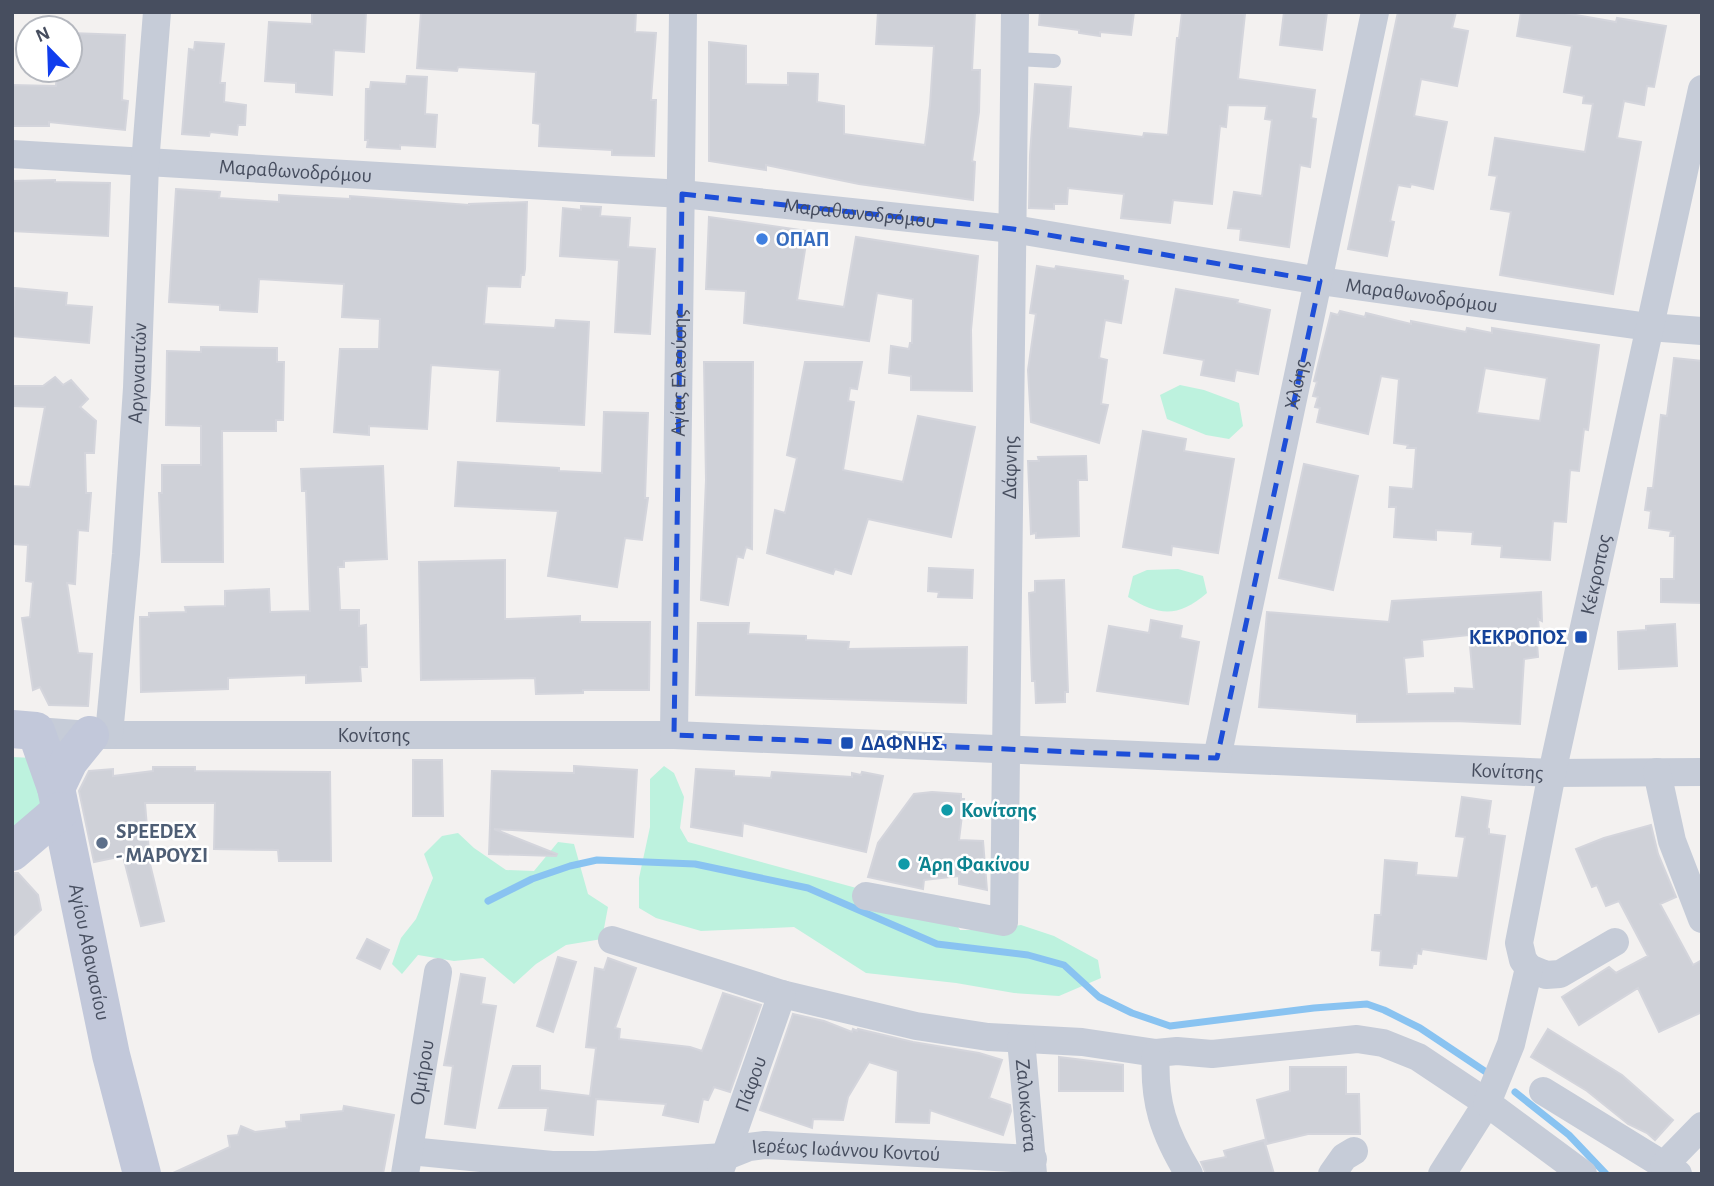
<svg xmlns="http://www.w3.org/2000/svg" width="1714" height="1186" font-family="'Alegreya Sans',sans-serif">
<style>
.green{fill:#bdf2de}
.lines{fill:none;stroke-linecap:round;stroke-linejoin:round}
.stream{stroke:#89c3f1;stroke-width:7}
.building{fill:#cfd1d8;stroke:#d4d5dc;stroke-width:2;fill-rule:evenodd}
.lane{stroke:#c6ccd8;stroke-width:14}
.street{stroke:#c6ccd8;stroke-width:28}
.secondary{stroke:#c2c8da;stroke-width:38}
.marked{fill:none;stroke:#1d4ed8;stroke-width:5;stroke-dasharray:14 9;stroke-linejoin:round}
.shop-dot{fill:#3f7fe0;stroke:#fff;stroke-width:2.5}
.transit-dot{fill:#1a4fb4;stroke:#fff;stroke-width:2.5}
.culture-dot{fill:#0f9aa8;stroke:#fff;stroke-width:2.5}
.service-dot{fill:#5c6f8a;stroke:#fff;stroke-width:2.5}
.labels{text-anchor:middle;stroke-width:5;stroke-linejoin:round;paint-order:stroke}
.street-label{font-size:21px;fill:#474e5f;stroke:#fff}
.shop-label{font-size:21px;font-weight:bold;fill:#366cbe;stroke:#fff;text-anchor:start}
.transit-label{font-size:21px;font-weight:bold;fill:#164399;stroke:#fff;text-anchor:end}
.culture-label{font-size:21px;font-weight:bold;fill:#0d838f;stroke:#fff;text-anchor:start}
.service-label{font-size:21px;font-weight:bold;fill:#4e5e75;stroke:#fff;text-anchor:start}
</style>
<rect width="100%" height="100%" fill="#f3f1f0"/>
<path class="green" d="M1180,385l24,5 35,13 4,23 -14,13 -23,-4 -39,-16 -7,-24z
M1178,569l25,7 4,17c-29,25 -48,23 -79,4l5,-21 14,-6z
M12,757l21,1 11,46 -32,27z
M664,766l10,7 10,24 -4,31 8,14 183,50 65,3 24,35h30l31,-5 33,11 44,24 3,18 -42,18 -45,-3 -58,-10 -90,-10 -72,-46 -93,4 -45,-13 -17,-10v-30l11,-51v-48z
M458,833l16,15 32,22 28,1 24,-29 16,2 14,50 20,13 -6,32 -36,6 -30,19 -22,20 -31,-26 -29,3 -36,-6 -16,19 -10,-10 9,-26 15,-19 17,-41 -9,-24 18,-18z"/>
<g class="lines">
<path class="stream" d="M488,901l44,-22 38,-13 27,-6 98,4 113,24 129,56 91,11 36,10 35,32 33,16 38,13 144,-18 53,-4 17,6 36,18 66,44
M1515,1092l54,43 37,39"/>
</g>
<path class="building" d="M312,12h54l-2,40 -30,-2 -2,45 -36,-3v-9l-31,-2 4,-59 43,2z
M421,12h215l-1,20 21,1 -5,67h5l-2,56 -42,-1v-5l-73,-4 1,-22 -7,-1 3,-51 -78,-5 -1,4 -40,-3z
M878,12h97l-3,58h8l-1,42 -7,49 3,1 -2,38 -114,-16 -93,-19v5l-57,-9v-119l37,4v38l42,1v-12l30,1 -1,28 27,4v28l81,11 5,-40 4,-59 -58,-2z
M1040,12h94l-3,23 -31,-3v4l-21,-3v-3l-40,-5z
M1182,12l63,2 -7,65 77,11 -4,28 5,1 -6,48 -10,-2 -11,82 -49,-7 1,-11 -13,-1 6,-36 28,4 10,-76 -7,-1 2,-13 -39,-1 -2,22 -6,-1 -8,78 -39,-4 -3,23 -49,-5 3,-24 -56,-6 -1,16h-13v5l-25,-1 1,-53 5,-71 36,3 -3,41 75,9 1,-4 24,2 9,-97h2z
M1284,12h43l-5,38 -42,-5z
M1398,12h58l-4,16 16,3 -11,55 -36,-7 -7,37 33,6 -14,67 -22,-5 -1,3 -12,-2 -8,36 4,1 -7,34 -39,-7z
M1521,12h38l57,10 1,-4 49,8 -12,61 -7,-1 -3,19 -20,-4 -7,37 24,4 -28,152 -113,-19 11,-63 -20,-3 6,-33 -8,-1 6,-37 90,14 8,-48 -10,-1 1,-7 -20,-4 8,-46 -55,-10z
M70,33l55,2 -3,65 6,1 -3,29 -76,-8v4h-37v-41l44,1 1,-16h13z
M195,42l29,2 -4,39h5l-1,19 22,3 -1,20h-7l-1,10 -27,-3 -1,4 -27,-2 7,-85 5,1z
M407,76l20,1 -2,37 12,1 -2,32 -35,-2v4l-33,-2 1,-7h-3l1,-51h4l1,-7 35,2z
M55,180v2l55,1 -2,53 -96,-5v-50z
M176,189l44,3 -1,6 60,4v-7l71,4v-3l119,9v-1l58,-2 -2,67 -1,6h-3l-1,12 -33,-1 -3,38 71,4 1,-8 33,2 -5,103 -87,-4 3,-51 -69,-5 -4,64 -58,-3v9l-35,-3 6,-83h39l1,-30 -38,-2 2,-33 -85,-5 -2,33 -37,-2v-5l-51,-3z
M581,206l20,1 -1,9 30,2 -2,29 27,2 -5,85 -35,-2 4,-72 -59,-4 3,-48 18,2z
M709,217l99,14 -11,69 47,7 12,-70 122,19 -7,74 1,61 -61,-1v-14l-22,-3 2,-27 18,3 1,-6h2l1,-44 -36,-6 -8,48 -125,-18 2,-32 -40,-2z
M1037,266l18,3 1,-3 67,10v4l5,1 -7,42 -16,-3 -6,38 8,2 -6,44 7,1 -9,38 -68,-21 -3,-52 8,-56 -6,-1z
M15,288l52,5 -1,12 26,2 -3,36 -77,-7z
M1176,289l62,11 -1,3 33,7 -12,64 -22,-4 -2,11 -33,-6 3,-15 -40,-7z
M1340,311l25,6 1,-4 45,11v-3l55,11 1,-4 25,5v-5l107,17 -11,85 -4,-1 -5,42 -9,-1 -4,52 -13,-1 -3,39 -49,-3 1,-11 -30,-2 1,-12 -37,-2v10l-42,-3 2,-30h-7l1,-20 23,2 3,-41h-9l1,-3 -14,-2 5,-64 -18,-3 -13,58 -51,-12 3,-14 -5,-1 3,-10 -5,-1 4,-14 -3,-1 17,-68 7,2zM1485,368l62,10 -7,43 -63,-8z
M201,347l76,1v14h7l-1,58h-7v11h-54l1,131h-61l-3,-69h3v-28h39v-39l-35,-1 1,-74 34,1z
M1674,358l28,3v242l-41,-1v-23h13l1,-43h-5l1,-5 -22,-3 2,-17 -6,-1 3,-22h5l8,-73 6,1z
M704,362h49l-1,187 -6,-2 -3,11 -6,-2 -9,49 -27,-5 5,-120z
M805,362h57l-5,27 -7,-1 -2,13 6,1 -11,68 60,12 15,-66 57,11 -24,110 -83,-18 -17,55 -16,-5 -2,5 -66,-21 8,-43 10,3 12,-55 -10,-3z
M55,377l8,8 8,-5 17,19 -8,8 16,14 -2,32h-9l1,40h5l-3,38 -10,-1 -3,54 -8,-1 11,70 14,1 -4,52 -39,-1 -9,-18 -7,3 -11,-72 8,-1 3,-35 -7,-1 2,-36 -16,-1v-58l18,1 15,-80 -33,-1v-20h31z
M604,412l44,1 -3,85h3l-6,42 -17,-2 -8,49 -69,-11 10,-65 -103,-5 3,-44 101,6v3l43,2z
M1143,431l43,8 -2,12 50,8 -16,94 -46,-7 -1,9 -48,-8z
M1086,456l1,24h-9l1,56 -43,2v-5l-5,1 -3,-73h11l-1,-4z
M1304,464l54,12 -25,114 -54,-12z
M383,466l4,93 -43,2v6h-6l2,43h19v16l7,-1 1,42h-7l1,14 -55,2v-8l-78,3v11l-87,3 -1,-75h9v-4l37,-1 -1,-5 40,-1v-15l44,-2 1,23 40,-1 -4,-120h-4l-1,-22z
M505,560v59l75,-3v6h70l-1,68h-66v3l-47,1 -1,-16 -114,2 -2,-118z
M929,568l44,2 -1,28 -34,-1 1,-5 -11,-1z
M1064,580l4,112h-3v10l-29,1 -1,-22h-3l-3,-88 6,-1v-11z
M1541,592l1,29 -4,-2 2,22 -3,1 1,15 -14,2 -4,65 -65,-3 -98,1v-8l-98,-7 8,-95 122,10 3,-21zM1469,635l5,54 -19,-1v5l-48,1 -3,-36 19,-2 -1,-16z
M1151,620l31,6 -2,12 19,4 -11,62 -91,-13 12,-65 40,7z
M698,623h51l-1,11 58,2v4l43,2 -1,7 119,-2 -1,56 -270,-8z
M1675,624l2,42 -58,3 -1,-37 28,-2v-4z
M413,760h29l1,56h-30z
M574,766l63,4 -4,67 -139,-8 63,25 -1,2 -67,-2 3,-83 82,2z
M153,767h42v4l135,1 1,89h-52l-1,-11 -64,-1 1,-46h-70l5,61 14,57 -23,5 -18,-70 -29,6 -15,-71 10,-20 24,-2v7l40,-5z
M696,769l38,2v5l37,2 1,-6 80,5v-4l9,2 1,-3 21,4 -17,76 -123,-29 -1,13 -51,-9z
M932,792l29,2v5h3l-5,41 24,1 4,49 -28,-6v-8l-35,4 -1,9 -55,-12 10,-34 36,-49z
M1462,797l29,4 -4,27 2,1v5l16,2 -19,123 -64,-10 -1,5 -4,-1 -1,11h-3l-1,4 -32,-3 1,-14 -9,-1 3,-35h6l4,-55 32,3 -1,12 42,3 7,-41 -9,-1z
M1651,825l7,29 18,43 -16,7 33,61 9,-5v52l-43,20 -21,-44 -59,37 -17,-28 47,-30 7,6 32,-17 -29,-55 -13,5 -9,-21 -5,2 -16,-38 28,-11z
M12,873h6l20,22 3,15 -29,27z
M367,939l22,11 -9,19 -23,-11z
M558,957l18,5 -23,70 -16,-6z
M608,958l28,10 -21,60 5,1 -1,10 71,8 12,4 21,-58 38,12 -31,87 -16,-5 -6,13 -5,-1 -5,23 -35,-7 3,-11 -70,-5 -3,36 -48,-5 3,-22h-49l14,-42h27v24l50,6 6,-48 -10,-1 9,-79 9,2z
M461,974l24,4 -4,26 15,2 -21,122 -30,-4 8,-58 -9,-1z
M793,1014l31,7 28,11 1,-3 4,2 1,-2 55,13 66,11 23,7 -13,38 21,7 1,6 -8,24 -73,-25 -1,13 -33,-1 2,-51 -29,-9 -21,35 -5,23 -30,-1 -1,9 -52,-18z
M1548,1029l74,46 51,45 -18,20 -8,-7 -19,-9 -41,-33 -56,-34z
M1059,1057l64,8v26h-64z
M1290,1067h56v27h13l1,40h-52l-41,10 -10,-44 33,-9z
M344,1106l50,9 -11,59h-212l59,-27 -2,-11 10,-1 3,-9 14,6 32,-4 -1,-6 15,-1v-6l42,-4z
M1264,1140l10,34h-68l-5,-12 25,-5 -2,-6z"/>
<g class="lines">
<path class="lane" d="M1015,59l39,2"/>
<g class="street">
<path id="s1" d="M12,154l670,40 331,35 307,52 329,46 53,4"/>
<path id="s2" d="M36,731l54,4h584l878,38 150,-1"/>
<path id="s3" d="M109,734l17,-180 11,-166 8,-224 12,-152"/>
<path id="s4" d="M674,735l9,-723"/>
<path id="s5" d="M1217,758l158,-746"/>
<path d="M1657,772l15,69 30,78"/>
<path id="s6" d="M866,896l138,26 11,-910"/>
<path d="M612,940l170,54 134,32 72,11 94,5 74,11 21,-2 35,3 145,-15 26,4 35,14 69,46 -45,71"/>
<path d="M1529,968l17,7 14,-1 55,-32"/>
<path id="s7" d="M1021,1040l12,134"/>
<path d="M1156,1053c-3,49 8,80 33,121"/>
<path d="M1543,1091l135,83"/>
<path id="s8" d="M410,1151l142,14h44l128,-8 25,-10 16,-2 268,14"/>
<path d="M1664,1165l38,-39"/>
<path id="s9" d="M721,1168l61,-174"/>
<path id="s10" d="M405,1174l33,-202"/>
<path d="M1332,1174l12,-17 10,-6"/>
<path id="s11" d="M1583,1174l-96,-71 24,-59 18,-76 -6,-8 -4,-17 33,-170 150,-684"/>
</g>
<g class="secondary">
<path id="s12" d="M12,729l24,2 20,57 55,267 31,119"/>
<path d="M56,788l13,-27 21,-26"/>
<path d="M12,852l48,-41"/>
</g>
</g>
<path class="marked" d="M682,194l331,35 307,52 -103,477 -543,-23z"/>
<circle class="shop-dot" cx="762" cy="239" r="7"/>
<g class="transit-dot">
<rect x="1574" y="630" width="14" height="14" rx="3.5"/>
<rect x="840" y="736" width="14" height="14" rx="3.5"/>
</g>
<g class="culture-dot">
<circle cx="947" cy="810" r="7"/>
<circle cx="904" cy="864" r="7"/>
</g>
<circle class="service-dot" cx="102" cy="843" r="7"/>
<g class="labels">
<g class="street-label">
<text dy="7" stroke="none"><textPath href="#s1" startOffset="284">Μαραθωνοδρόμου</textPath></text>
<text dy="7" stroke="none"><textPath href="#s1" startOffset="850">Μαραθωνοδρόμου</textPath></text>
<text dy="7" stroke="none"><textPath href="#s1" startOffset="1418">Μαραθωνοδρόμου</textPath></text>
<text dy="7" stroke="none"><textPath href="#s3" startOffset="362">Αργοναυτών</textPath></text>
<text dy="7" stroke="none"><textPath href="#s4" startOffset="362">Αγίας Ελεούσης</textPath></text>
<text dy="7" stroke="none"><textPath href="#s5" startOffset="382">Χλόης</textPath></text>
<text dy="7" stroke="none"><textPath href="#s6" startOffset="595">Δάφνης</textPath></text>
<text dy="7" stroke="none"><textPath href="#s11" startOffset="665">Κέκροπος</textPath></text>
<text dy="7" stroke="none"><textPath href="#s2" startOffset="338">Κονίτσης</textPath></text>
<text dy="7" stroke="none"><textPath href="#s2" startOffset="1472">Κονίτσης</textPath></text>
<text dy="7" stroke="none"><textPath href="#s12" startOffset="252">Αγίου Αθανασίου</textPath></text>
<text dy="7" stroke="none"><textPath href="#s10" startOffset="103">Ομήρου</textPath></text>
<text dy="7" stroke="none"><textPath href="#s9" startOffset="89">Πάφου</textPath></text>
<text dy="7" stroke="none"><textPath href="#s7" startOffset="66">Ζαλοκώστα</textPath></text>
<text dy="7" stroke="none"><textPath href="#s8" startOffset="439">Ιερέως Ιωάννου Κοντού</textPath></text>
</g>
<g class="shop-label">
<text x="776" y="246">ΟΠΑΠ</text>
</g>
<g class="transit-label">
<text x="1567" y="644">ΚΕΚΡΟΠΟΣ</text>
<text x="861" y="750" text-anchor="start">ΔΑΦΝΗΣ</text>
</g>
<g class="culture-label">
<text x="961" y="817">Κονίτσης</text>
<text x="918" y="871">Άρη Φακίνου</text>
</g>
<g class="service-label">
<text x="116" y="838">SPEEDEX<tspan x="116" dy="24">- ΜΑΡΟΥΣΙ</tspan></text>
</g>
</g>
<rect width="1714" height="1186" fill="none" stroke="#474e5f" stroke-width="28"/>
<g transform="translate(49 49) rotate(337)"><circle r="33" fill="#ffffff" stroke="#b5b8bf" stroke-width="2"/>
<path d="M0-5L12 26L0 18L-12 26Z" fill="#103ded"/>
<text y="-10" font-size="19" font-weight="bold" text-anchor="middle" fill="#474e5f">N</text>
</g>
</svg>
